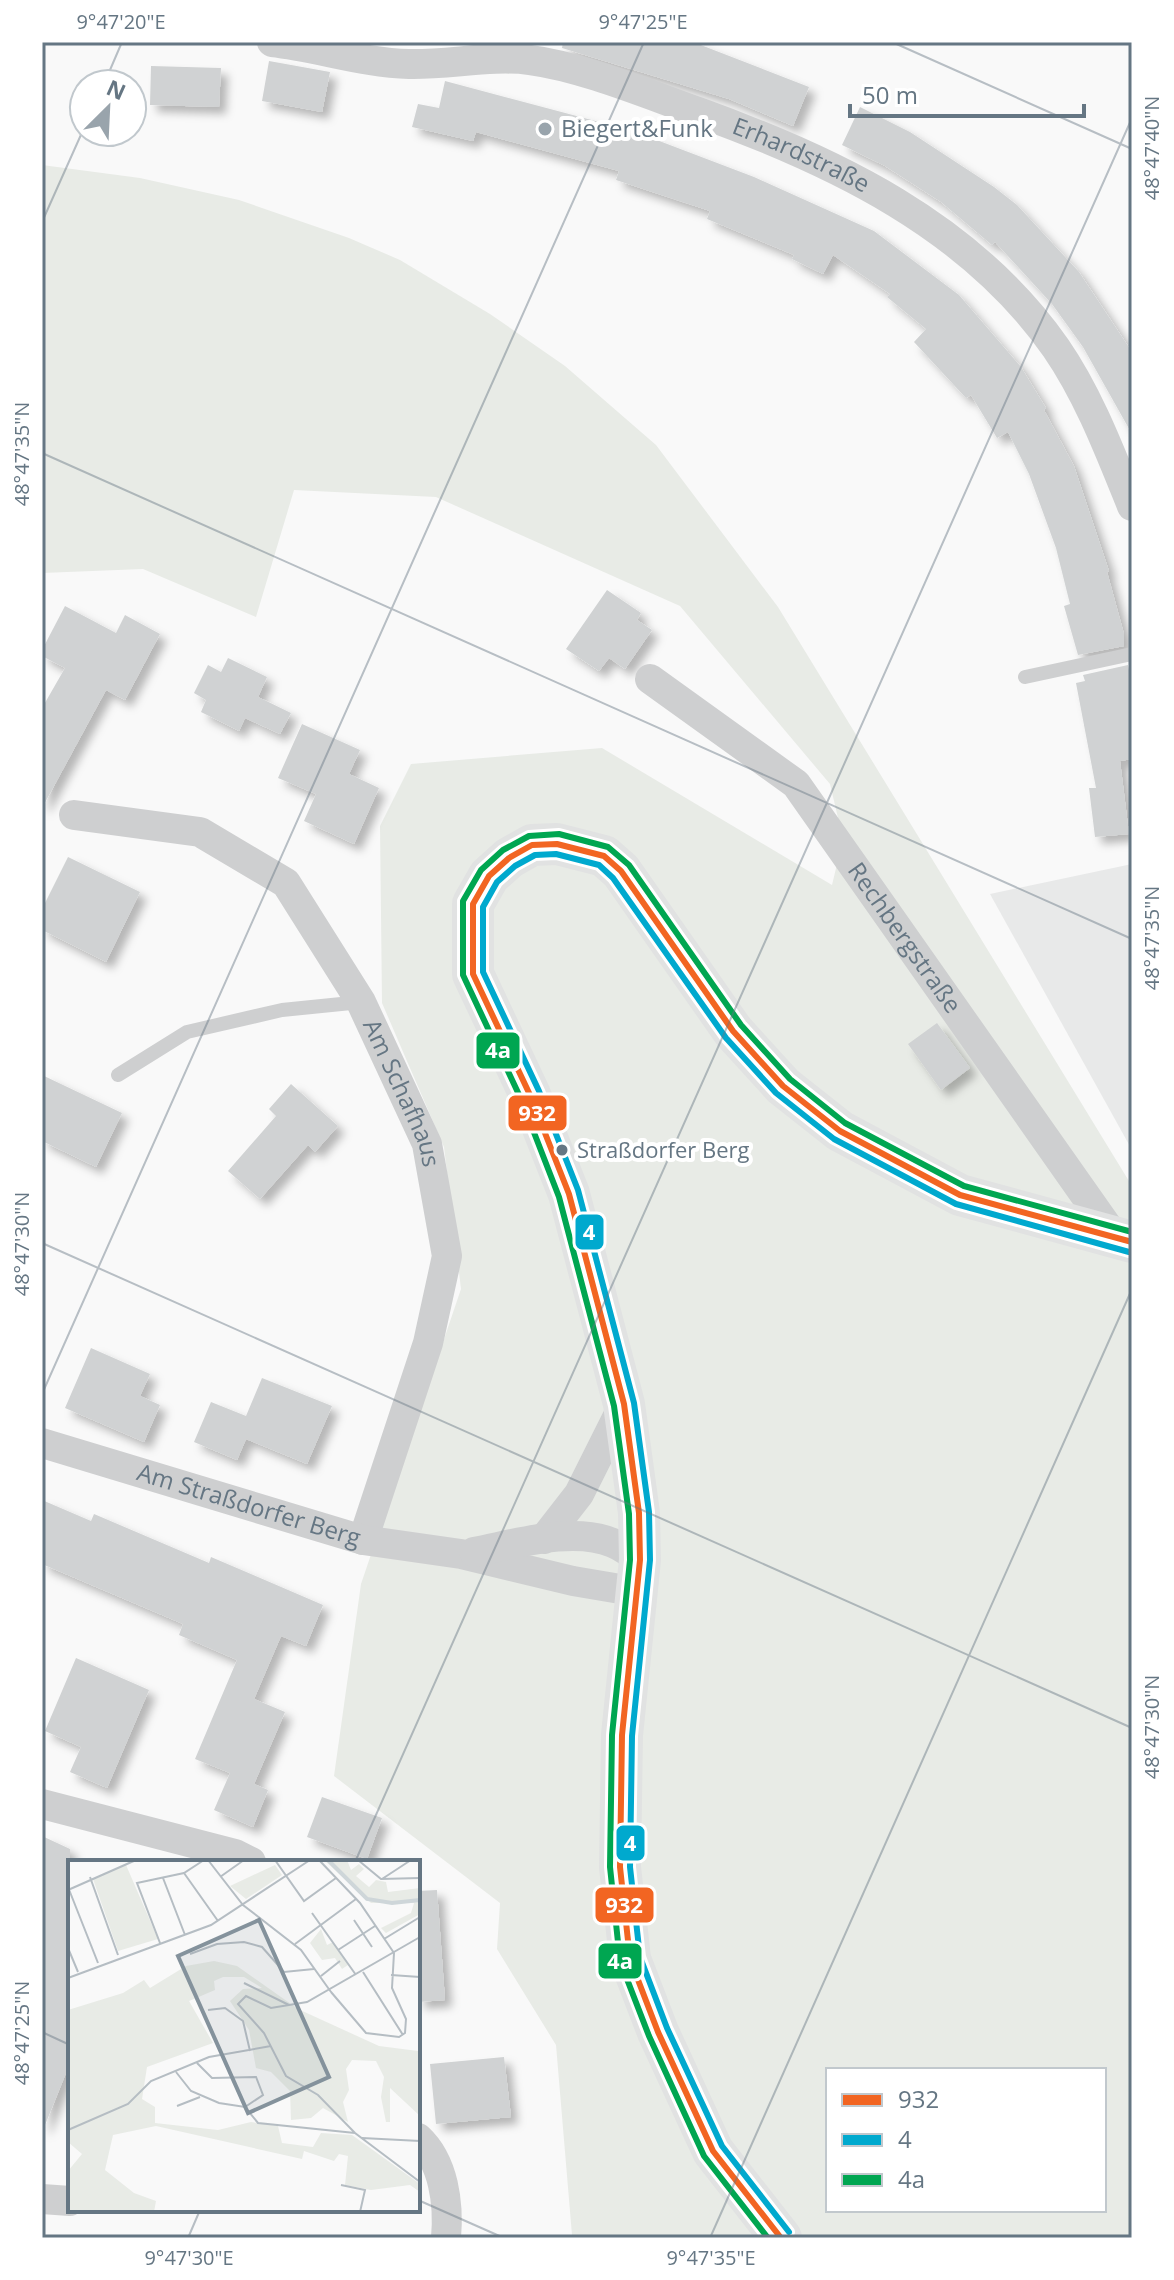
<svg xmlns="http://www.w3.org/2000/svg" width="1174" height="2280" font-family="'Open Sans',sans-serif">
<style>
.built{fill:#e8e9e9}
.green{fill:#e8ebe6;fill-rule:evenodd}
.building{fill:#d0d2d3;filter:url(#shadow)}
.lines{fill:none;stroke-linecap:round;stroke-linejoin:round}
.lane{stroke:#cecfd0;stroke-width:14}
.street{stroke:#cecfd0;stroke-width:30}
.secondary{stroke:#e1e2e2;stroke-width:42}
.bus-1-casing{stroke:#fff;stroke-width:12}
.bus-2-casing{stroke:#fff;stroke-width:12}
.bus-3-casing{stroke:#fff;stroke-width:12}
.bus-1{stroke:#f26522;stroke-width:6}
.bus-2{stroke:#00a9ce;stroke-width:6}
.bus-3{stroke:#00a651;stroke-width:6}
.ticks{fill:none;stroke:#657683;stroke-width:2;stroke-opacity:0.45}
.poi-dot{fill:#99a4ac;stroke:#fff;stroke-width:3}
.bus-dot{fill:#657683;stroke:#fff;stroke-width:3}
.labels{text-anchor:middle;stroke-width:8;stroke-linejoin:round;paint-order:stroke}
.bus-label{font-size:22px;fill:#657683;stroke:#fff;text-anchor:start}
.poi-label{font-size:24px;fill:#657683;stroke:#fff;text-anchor:start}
.street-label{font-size:24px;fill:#657683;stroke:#fff}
.inset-river{fill:none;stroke:#ced6d9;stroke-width:4}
.inset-road{fill:none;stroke:#b5bdc3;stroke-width:2}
.view{fill:#84929c;fill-opacity:0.15;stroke:#84929c;stroke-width:4}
.inset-edge{fill:none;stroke:#657683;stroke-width:4}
.line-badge{stroke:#fff;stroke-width:3}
.badge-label{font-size:22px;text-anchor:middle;font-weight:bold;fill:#fff}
.neatline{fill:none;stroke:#657683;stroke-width:3}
.ticks-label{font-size:20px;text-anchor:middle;fill:#657683}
</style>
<defs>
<filter id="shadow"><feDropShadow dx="7" dy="7" stdDeviation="4" flood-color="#0004"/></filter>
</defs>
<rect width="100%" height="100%" fill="#f9f9f9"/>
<path class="built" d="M1132,864v286l-142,-256z"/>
<path class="green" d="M42,165l98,13 99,22 110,38 51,22 90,54 75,52 91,79 122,162 354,579v1052l-560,-3 -16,-190 -59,-96 3,-46 -166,-127 27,-192 100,-295 -17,-142 -62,-144 -2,-177 31,-62 191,-16 230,137 11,-46 -13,-55 -150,-178 -244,-109 -142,-7 -38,127 -113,-48 -101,4zM828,2070h276v140h-276z"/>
<path class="building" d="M563,42h130l116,45 -16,39 -64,-27 -167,-51z
M269,61l61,11 -8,40 -60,-11z
M151,66l70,2 -2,39 -69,-2z
M445,81l188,50 121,46 120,54 85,64 62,72 25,41 -2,2 30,56 35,105 -2,1 17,62v12l-46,9 -14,-49 6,-2 -14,-56 -27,-74 -21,-42 -11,6 -26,-43 -5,3 -52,-56 12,-13 -39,-32 3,-3 -57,-39 -10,19 -31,-15 2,-4 -87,-36 3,-8 -94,-31 3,-9 -143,-39 -3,9 -61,-14 6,-23 21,4z
M860,107l50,25 84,55 23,18 62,67 53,80v82l-49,-87 -31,-43 -57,-62 -3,3 -51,-43 -56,-36 -43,-21z
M607,590l34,23 -4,7 15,10 -27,39 -16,-11 -10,13 -33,-22z
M65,606l51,27 9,-18 35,19 -35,66 -19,-10 -64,118v-100l23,-40 -23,-12v-6z
M228,658l39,19 -9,20 33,16 -11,21 -35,-16 -6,13 -38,-19 5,-12 -12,-7 14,-28 13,7z
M1128,665l4,22v72l-12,2 9,73 -34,3 -6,-49h7l-20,-105 9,-2 -2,-6z
M302,724l58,26 -11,24 30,14 -25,56 -50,-23 12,-27 -38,-16z
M68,857l72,35 -34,70 -64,-32v-21z
M937,1023l33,45 -29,22 -33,-46z
M42,1075l80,38 -26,54 -54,-26z
M291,1084l47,42 -23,26 -7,-7 -48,54 -32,-28 48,-55 -7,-7z
M91,1348l59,26 -10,22 20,9 -16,37 -79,-34z
M262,1378l70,28 -25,58 -61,-25 -9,21 -43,-18 17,-40 35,14z
M42,1500l49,21 3,-7 115,49 2,-6 112,48 -17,41 -25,-10 -27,63 31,13 -31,72 14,6 -15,37 -39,-17 16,-37 -35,-14 42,-99 -58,-25 4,-11 -141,-60z
M76,1658l73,32 -42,98 -37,-16 11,-25 -36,-16z
M322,1797l60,21 -15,41 -60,-22z
M42,1836l28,13v214l-27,67z
M437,1890l8,110 -27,2v-111z
M504,2057l7,60 -75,7 -6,-60z"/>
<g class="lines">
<path class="lane" d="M1025,677l107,-23
M118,1075l69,-43 95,-22 79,-8"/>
<g class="street">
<path id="s1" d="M272,42c45,5 92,21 137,22 40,1 82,-9 121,-4 53,7 117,34 168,52 136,49 273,114 358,236 33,48 54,104 76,158"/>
<path id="s2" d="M650,679l146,105 320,455"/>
<path id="s3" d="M74,815l126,17 86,51 75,119 66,142 20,112 -19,87 -65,197"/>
<path id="s4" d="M42,1443l321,97 98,14 112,27 65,11"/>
<path d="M544,1539l35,-45 45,-90"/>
<path d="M474,1552c42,-8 99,-26 139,-9 10,4 19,11 27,17"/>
<path d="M42,1804l193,50 16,8"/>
<path d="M418,2138c26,24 31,66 28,100"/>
<path d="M42,2199l28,2"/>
</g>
<path class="secondary" d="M781,2238l-68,-87 -55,-119 -28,-73 -10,-92 2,-132 18,-175 -1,-47 -15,-109 -55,-210 -39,-99 -57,-121v-70l16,-28 20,-18 23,-13 25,-1 47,12 17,15 112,160 50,55 57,45 120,64 172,47"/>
<defs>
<path id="bus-1" d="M781,2238l-68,-87 -55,-119 -28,-73 -10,-92 2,-132 18,-175 -1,-47 -15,-109 -55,-210 -39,-99 -57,-121v-70l16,-28 20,-18 23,-13 25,-1 47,12 17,15 112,160 50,55 57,45 120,64 172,47"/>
<path id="bus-2" d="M789,2232l-67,-86 -55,-118 -27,-71 -10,-90 2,-131 18,-176 -1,-48 -15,-109 -56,-213 -39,-99 -56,-119v-65l14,-25 18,-16 20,-11 21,-1 43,11 14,13 113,160 50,55 58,46 122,65 173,48"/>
<path id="bus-3" d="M768,2238l-64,-82 -55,-120 -29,-75 -10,-94 2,-132 18,-175 -1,-46 -15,-108 -55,-209 -38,-98 -58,-124v-74l18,-31 22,-20 26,-14 30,-2 49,13 21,18 112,160 49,54 55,44 119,63 168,46"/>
</defs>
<use href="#bus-1" class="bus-1-casing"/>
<use href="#bus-2" class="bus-2-casing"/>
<use href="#bus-3" class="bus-3-casing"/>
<use href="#bus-1" class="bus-1"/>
<use href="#bus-2" class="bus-2"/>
<use href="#bus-3" class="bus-3"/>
</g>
<path class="ticks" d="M892,42l240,107M104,84l18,-42M42,222l42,-94M42,453l1090,486M42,1243l1090,485M42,1394l602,-1352M355,1862l777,-1744M42,2032l28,13M418,2200l86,38M188,2238l12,-28M710,2238l422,-949"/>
<circle class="poi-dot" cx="545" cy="129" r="8"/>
<circle class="bus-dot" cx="562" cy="1150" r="7"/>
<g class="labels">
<g class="bus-label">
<text x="577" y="1158">Straßdorfer Berg</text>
</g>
<g class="poi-label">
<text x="561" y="137">Biegert&amp;Funk</text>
</g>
<g class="street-label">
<text dy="8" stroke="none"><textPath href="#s1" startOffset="548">Erhardstraße</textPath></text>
<text dy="8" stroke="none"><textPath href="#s2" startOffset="368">Rechbergstraße</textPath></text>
<text dy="8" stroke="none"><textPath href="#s3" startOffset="468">Am Schafhaus</textPath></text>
<text dy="8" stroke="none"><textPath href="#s4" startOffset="216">Am Straßdorfer Berg</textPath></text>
</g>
</g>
<g transform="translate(68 1860)">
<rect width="352" height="352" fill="#f9f9f9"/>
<path d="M256,0h23l4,10 8,-6 5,5 -8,7 13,11 7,-7 10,2 2,10 32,-4v26l-34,19 -5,-5 30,-15 3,-10h-43zM58,5l32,74 -40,12 -25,-72zM207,5l7,10 -36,24 -16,-13zM253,69l6,16 6,-3 15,23 -6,4 -7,-11 -13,2 -12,-17zM146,101l23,5 61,43 81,37 39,5 2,-11v76l-30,-28v34h-4l-5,-25 3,-20 -8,-16 -24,-1 -6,9 3,21 -6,12 5,20 -25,-14 -12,10 -20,2 -1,-29 -19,-19 -15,-4 -7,-38 -19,-29 13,-12 19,-1 -18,-11h-21l-9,4 1,9 -26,11 24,42 -66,24 -5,32 13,8v16l63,7 33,-8 27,4 4,17 31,4 8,-14 31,2 68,49v8l-10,-7 -39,5 -26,-5 3,-29 -9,-2 -5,7 -30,-10 -2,8 -146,-33 -43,9 -8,35 29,23 22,8 -2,11h-86v-41l14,-17 -14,-12v-132l55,-17 21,-13 6,8 36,-22z" fill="#e8ebe6"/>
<path class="inset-river" d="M260,0l39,39 25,4 28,-3"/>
<path class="inset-road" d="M140,0l35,45 58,45 30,42M207,0l29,41 32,-23M251,0l41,43 34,50 -2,35 14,31 -1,14 -6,4 -33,-4 -35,-41M290,0l23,19 39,-1M116,13l34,48M22,17l28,78M152,17l24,-17M95,18l22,57M314,19l29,-19M0,27l30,76M0,30l68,-30M244,53l44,62M286,60l18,27M352,77l-113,65 -36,6 -25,-12 -8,8 26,29 22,43 32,19 37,38 65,49M316,79l36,-22M92,83l-23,-60 47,-10 20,-13M227,84l61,-45M0,88l10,24M270,90l37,-24M122,94l27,-10 27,-2 18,5 22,25 30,-3M295,112l40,63M323,115l29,2M253,116l19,-15M0,118l143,-53 99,-65M176,123l45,22M140,150l17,-2 18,13 7,30M108,212l15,19 28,12 26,4 18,-12 -7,-18 -44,1 -15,-15M109,246l23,-9M177,247l13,16 97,10M0,270l60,-26 23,-23 58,-24 62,-11M294,278l58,3M273,325l24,5 -5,22"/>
<path class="view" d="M191,60l70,157 -81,36 -70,-157z"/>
<rect width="352" height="352" class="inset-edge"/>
</g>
<g class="line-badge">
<rect x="475" y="1031" width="46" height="39" rx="8" fill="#00a651"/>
<rect x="507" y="1094" width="61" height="38" rx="8" fill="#f26522"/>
<rect x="574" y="1213" width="31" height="38" rx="8" fill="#00a9ce"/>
<rect x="615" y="1824" width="31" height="38" rx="8" fill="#00a9ce"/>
<rect x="594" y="1886" width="61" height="38" rx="8" fill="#f26522"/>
<rect x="597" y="1942" width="46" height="38" rx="8" fill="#00a651"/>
</g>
<g class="badge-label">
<text x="498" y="1058">4a</text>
<text x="537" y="1121">932</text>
<text x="589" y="1240">4</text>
<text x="630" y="1851">4</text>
<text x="624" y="1913">932</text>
<text x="620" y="1969">4a</text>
</g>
<rect width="1174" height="2280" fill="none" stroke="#ffffff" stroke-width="88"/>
<rect x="826" y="2068" width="280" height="144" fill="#ffffff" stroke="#c1c8cd" stroke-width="2"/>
<rect x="842" y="2094" width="40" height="12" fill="#f26522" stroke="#c1c8cd" stroke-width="2"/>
<text x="898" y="2108" font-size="24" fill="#657683">932</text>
<rect x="842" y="2134" width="40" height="12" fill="#00a9ce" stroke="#c1c8cd" stroke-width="2"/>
<text x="898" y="2148" font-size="24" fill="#657683">4</text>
<rect x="842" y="2174" width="40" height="12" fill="#00a651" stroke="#c1c8cd" stroke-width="2"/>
<text x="898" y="2188" font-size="24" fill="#657683">4a</text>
<g transform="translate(108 108) rotate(24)"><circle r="38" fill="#ffffff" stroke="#c1c8cd" stroke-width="2"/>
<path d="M0-6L14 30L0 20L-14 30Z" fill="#99a4ac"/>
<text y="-12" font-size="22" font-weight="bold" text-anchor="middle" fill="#657683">N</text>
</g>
<path d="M850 104v12h234v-12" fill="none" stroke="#657683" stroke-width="4"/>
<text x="862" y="104" font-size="24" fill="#657683" stroke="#ffffff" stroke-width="6" paint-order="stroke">50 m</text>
<rect x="44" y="44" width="1086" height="2192" class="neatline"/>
<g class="ticks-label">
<text x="121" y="29">9°47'20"E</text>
<text x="643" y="29">9°47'25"E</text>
<text transform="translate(1152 148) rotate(-90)" y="7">48°47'40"N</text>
<text transform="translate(22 454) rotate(-90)" y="7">48°47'35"N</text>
<text transform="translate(1152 938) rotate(-90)" y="7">48°47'35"N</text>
<text transform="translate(22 1244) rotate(-90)" y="7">48°47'30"N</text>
<text transform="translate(1152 1727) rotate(-90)" y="7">48°47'30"N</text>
<text transform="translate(22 2033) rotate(-90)" y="7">48°47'25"N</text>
<text x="189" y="2265">9°47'30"E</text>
<text x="711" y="2265">9°47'35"E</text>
</g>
</svg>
